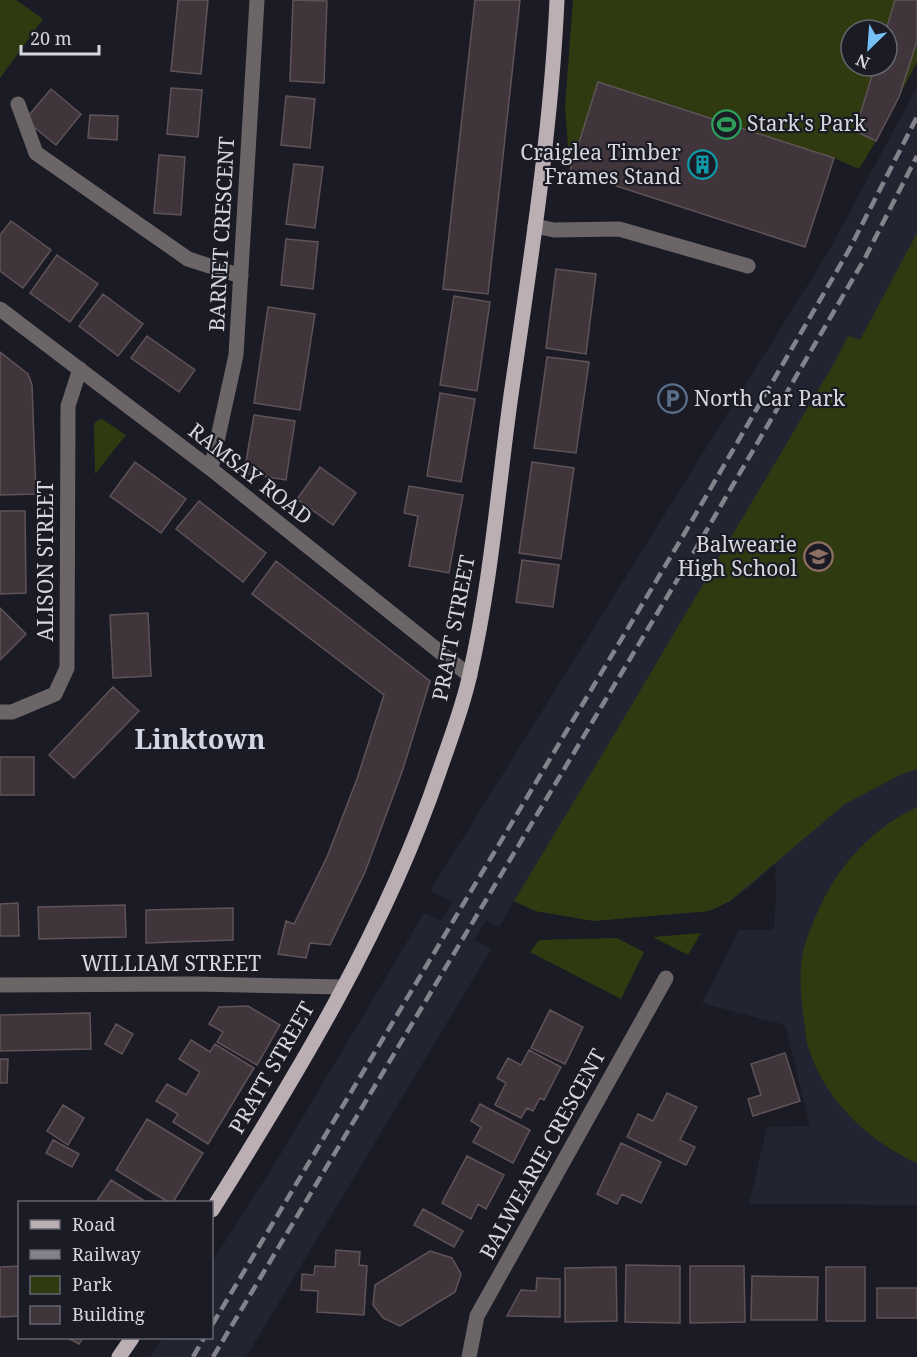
<svg xmlns="http://www.w3.org/2000/svg" width="917" height="1357" font-family="'Noto Serif',serif">
<style>
.built{fill:#232432}
.green{fill:#303a11;fill-rule:evenodd}
.building{fill:#40353a;stroke:#5f5358;stroke-width:1.5}
.lines{fill:none;stroke-linecap:round;stroke-linejoin:round}
.minor{stroke:#6b6567;stroke-width:15}
.major{stroke:#bbafb4;stroke-width:15}
.rail{stroke:#82838b;stroke-width:4.5;stroke-dasharray:12 6;stroke-linecap:butt}
.labels{text-anchor:middle;stroke-width:4.5;stroke-linejoin:round;paint-order:stroke}
.poi-label{font-size:21px;fill:#d6d7dd;stroke:#1b1b25;text-anchor:start}
.street-label{font-size:21px;fill:#d6d7dd;stroke:#1b1b25}
.district-label{font-size:27px;font-weight:bold;fill:#d4d6e3;stroke:#1b1b25}
</style>
<rect width="100%" height="100%" fill="#1b1b25"/>
<path class="built" d="M917,87v1118l-168,-1 18,-77 43,-1 -25,-101 -83,-22 37,-73h35l2,-37 -1,-29 -27,24 -18,13 -21,10 -115,10 -59,-10 -21,-10 -15,26 -13,-6 -12,19 17,9 -245,408h-96l13,-19h49v-76l72,-113 140,-236 17,8 12,-19 -23,-11 397,-637z"/>
<path class="green" d="M0,0h16l27,19 -43,59z
M573,0h344v62l-41,79 -17,28 -25,-11 -29,89 -235,-76 -5,-64zM851,30h36v36h-36z
M917,233v536l-15,5 -57,30 -115,97 -21,10 -115,10 -59,-10 -21,-10 88,-146 234,-395 12,-24 12,4z
M102,419l24,16 -31,39 -1,-50 4,-4z
M917,807v356c-49,-22 -92,-63 -109,-116 -2,-9 -3,-18 -4,-27 -3,-18 -4,-36 -3,-54 1,-16 8,-34 14,-48 21,-50 53,-87 102,-111z
M701,933l-13,22 -35,-18z
M617,938l27,14 -23,47 -91,-47 9,-12z"/>
<path class="building" d="M178,0h30l-7,74 -30,-3z
M293,0l34,1 -3,82 -34,-2z
M475,0h45l-32,294 -45,-5z
M895,0h22v41l-18,56 -23,44 -21,-10 20,-65h12l-1,-36z
M598,82l236,76 -29,89 -235,-76z
M171,88l31,2 -4,47 -31,-3z
M51,89l30,25 -25,31 -31,-25z
M286,96l29,3 -5,49 -29,-3z
M90,115l28,1 -1,24 -29,-2z
M159,155l26,2 -4,58 -27,-2z
M294,164l29,3 -8,61 -29,-4z
M11,221l40,29 -28,38 -23,-17v-36z
M286,239l32,3 -5,47 -32,-4z
M57,255l41,29 -28,38 -40,-29z
M556,269l40,5 -10,80 -40,-6z
M103,294l40,30 -25,32 -39,-30z
M454,296l36,6 -13,89 -37,-6z
M268,307l47,7 -15,96 -46,-7z
M147,336l48,34 -16,22 -48,-34z
M0,352l28,22 4,11 4,109 -36,1z
M547,357l42,5 -13,91 -42,-5z
M440,393l35,6 -14,83 -34,-6z
M254,415l41,6 -9,59 -42,-7z
M135,462l51,37 -25,34 -51,-37z
M532,462l42,6 -13,91 -42,-6z
M320,467l36,26 -23,32 -36,-26z
M409,486l54,9 -14,78 -40,-7 9,-50 -14,-3z
M199,501l67,52 -23,29 -67,-53z
M0,511h25l1,82 -26,1z
M522,560l37,5 -6,42 -37,-5z
M276,561l154,120 -27,88 -38,103 -35,73 -20,-2 -4,15 -28,-4 8,-33 8,3 33,-67 30,-78 27,-84 -132,-101z
M0,608l26,26 -26,26z
M148,613l3,63 -38,2 -3,-63z
M113,687l26,24 -65,67 -25,-23z
M0,757h34v38h-34z
M18,903l1,33h-19v-32z
M125,905l1,32 -87,2 -1,-32z
M233,908v32l-87,3v-33z
M248,1006l32,19 -23,40 -40,-23 6,-10 -14,-8 10,-17z
M550,1010l33,17 -18,37 -34,-16z
M90,1013l1,36 -91,2v-36z
M116,1024l17,10 -11,20 -17,-10z
M191,1040l19,12 5,-8 39,24 -46,76 -35,-22 5,-8 -22,-13 11,-17 19,11 14,-23 -21,-13z
M529,1050l32,17 -17,33 -4,-2 -7,13 -6,-3 -6,10 -26,-13 11,-22 -9,-5 11,-20 13,7z
M785,1053l15,48 -47,15 -5,-17 13,-4 -10,-31z
M0,1059h8l-1,24h-7z
M667,1093l30,14 -17,33 15,7 -9,18 -59,-28 11,-23 15,7z
M480,1104l50,26 -17,33 -40,-21 8,-15 -10,-6z
M63,1105l21,13 -16,27 -21,-14z
M147,1119l56,34 -30,49h-5l-52,-32z
M53,1140l26,14 -7,13 -26,-14z
M621,1143l40,19 -20,41 -19,-9 -5,10 -20,-10z
M467,1156l37,19 -18,34 -8,-5 -7,15 -29,-16z
M111,1180l35,22h-50z
M423,1209l40,22 -9,16 -40,-22z
M336,1250l24,2 -1,13 8,1 -3,49 -47,-3 1,-21 -17,-1 1,-16 12,1 1,-9 20,1z
M430,1251l22,7 9,16 -6,18 -55,34 -17,-8 -10,-13 2,-20z
M626,1265l54,1v57l-55,-1z
M20,1266v50l-20,1v-50z
M690,1266h54l1,56 -55,1z
M616,1267l1,54 -52,1v-54z
M826,1267h39v54h-39z
M752,1276l66,1 -1,43h-66z
M537,1278l23,1v38l-53,-1 14,-26 15,1z
M877,1288h40v30h-40z
M68,1338h15l-4,6z"/>
<g class="lines">
<path class="minor" d="M18,104l18,49 152,106 53,17
M535,226l19,4 65,-1 129,37
M0,309l211,160 259,207
M211,469l25,-114 21,-355
M0,712h12l43,-18 12,-26 1,-262 12,-37
M0,985l193,-1 149,3
M469,1357l8,-41 189,-338"/>
<path class="major" d="M212,1210c87,-139 174,-282 227,-438 11,-32 24,-65 31,-98 21,-91 28,-186 41,-279 19,-131 40,-262 46,-395
M119,1357l13,-19"/>
<path class="rail" d="M212,1325l471,-789 166,-286 68,-133
M193,1357l11,-19
M213,1357l485,-812 167,-287 52,-102"/>
</g>
<defs>
<symbol id="stadium-ring" viewBox="-11 -11 22 22"><circle r="9.5" fill="#1b1b25" stroke="#2e9e5b" stroke-width="1.5"/><path d="M0-5a6.5 5 0 1 0 0 10a6.5 5 0 1 0 0-10ZM-3.5-1.8h7v3.6h-7Z" fill="#2e9e5b"/></symbol>
<symbol id="building-ring" viewBox="-11 -11 22 22"><circle r="9.5" fill="#1b1b25" stroke="#0f9aa8" stroke-width="1.5"/><path d="M-4-6H4V6H1V3H-1V6H-4ZM-2.5-4.3h1.7v1.8h-1.7ZM.8-4.3h1.7v1.8H.8ZM-2.5-1h1.7V.8h-1.7ZM.8-1h1.7V.8H.8Z" fill="#0f9aa8"/></symbol>
<symbol id="parking-ring" viewBox="-11 -11 22 22"><circle r="9.5" fill="#1b1b25" stroke="#5c6f8a" stroke-width="1.5"/><path d="M-3.5-5.5H1a3.5 3.5 0 0 1 0 7H-1V5.5H-3.5ZM-1-3.4V-.6H.8a1.4 1.4 0 0 0 0-2.8Z" fill="#5c6f8a"/></symbol>
<symbol id="school-ring" viewBox="-11 -11 22 22"><circle r="9.5" fill="#1b1b25" stroke="#8d6e63" stroke-width="1.5"/><path d="M0-5L7-2L0 1L-7-2ZM-4 1L0 2.5L4 1V4Q0 6-4 4Z" fill="#8d6e63"/></symbol>
</defs>
<g fill-rule="evenodd">
<use href="#stadium-ring" x="710" y="108" width="33" height="33"/>
<use href="#building-ring" x="686" y="148" width="33" height="33"/>
<use href="#parking-ring" x="656" y="382" width="33" height="33"/>
<use href="#school-ring" x="802" y="540" width="33" height="33"/>
</g>
<g class="labels">
<g class="poi-label">
<text x="747" y="131">Stark's Park</text>
<text x="681" y="160" text-anchor="end">Craiglea Timber<tspan x="681" dy="24">Frames Stand</tspan></text>
<text x="694" y="406">North Car Park</text>
<text x="797" y="552" text-anchor="end">Balwearie<tspan x="797" dy="24">High School</tspan></text>
</g>
<g class="street-label">
<text transform="translate(222 234) rotate(-87)" y="7">BARNET CRESCENT</text>
<text transform="translate(250 474) rotate(38)" y="7">RAMSAY ROAD</text>
<text transform="translate(46 561) rotate(-90)" y="7">ALISON STREET</text>
<text transform="translate(454 628) rotate(-79)" y="7">PRATT STREET</text>
<text x="171" y="971">WILLIAM STREET</text>
<text transform="translate(272 1068) rotate(-60)" y="7">PRATT STREET</text>
<text transform="translate(543 1154) rotate(-61)" y="7">BALWEARIE CRESCENT</text>
</g>
<g class="district-label">
<text x="200" y="749">Linktown</text>
</g>
</g>
<rect x="18" y="1201" width="195" height="138" fill="#1b1b25" stroke="#66666f" stroke-width="1.5"/>
<rect x="30" y="1220" width="30" height="9" fill="#bbafb4" stroke="#66666f" stroke-width="1.5"/>
<text x="72" y="1231" font-size="18" fill="#d6d7dd">Road</text>
<rect x="30" y="1250" width="30" height="9" fill="#82838b" stroke="#66666f" stroke-width="1.5"/>
<text x="72" y="1261" font-size="18" fill="#d6d7dd">Railway</text>
<rect x="30" y="1276" width="30" height="18" fill="#303a11" stroke="#66666f" stroke-width="1.5"/>
<text x="72" y="1291" font-size="18" fill="#d6d7dd">Park</text>
<rect x="30" y="1306" width="30" height="18" fill="#40353a" stroke="#66666f" stroke-width="1.5"/>
<text x="72" y="1321" font-size="18" fill="#d6d7dd">Building</text>
<g transform="translate(869 48) rotate(205)"><circle r="28" fill="#1b1b25" stroke="#66666f" stroke-width="1.5"/>
<path d="M0-4.5L10 22L0 15L-10 22Z" fill="#75c0f6"/>
<text y="-9" font-size="16" font-weight="bold" text-anchor="middle" fill="#d6d7dd">N</text>
</g>
<path d="M21 45v9h78v-9" fill="none" stroke="#d6d7dd" stroke-width="3"/>
<text x="30" y="45" font-size="18" fill="#d6d7dd" stroke="#1b1b25" stroke-width="4.5" paint-order="stroke">20 m</text>
</svg>
